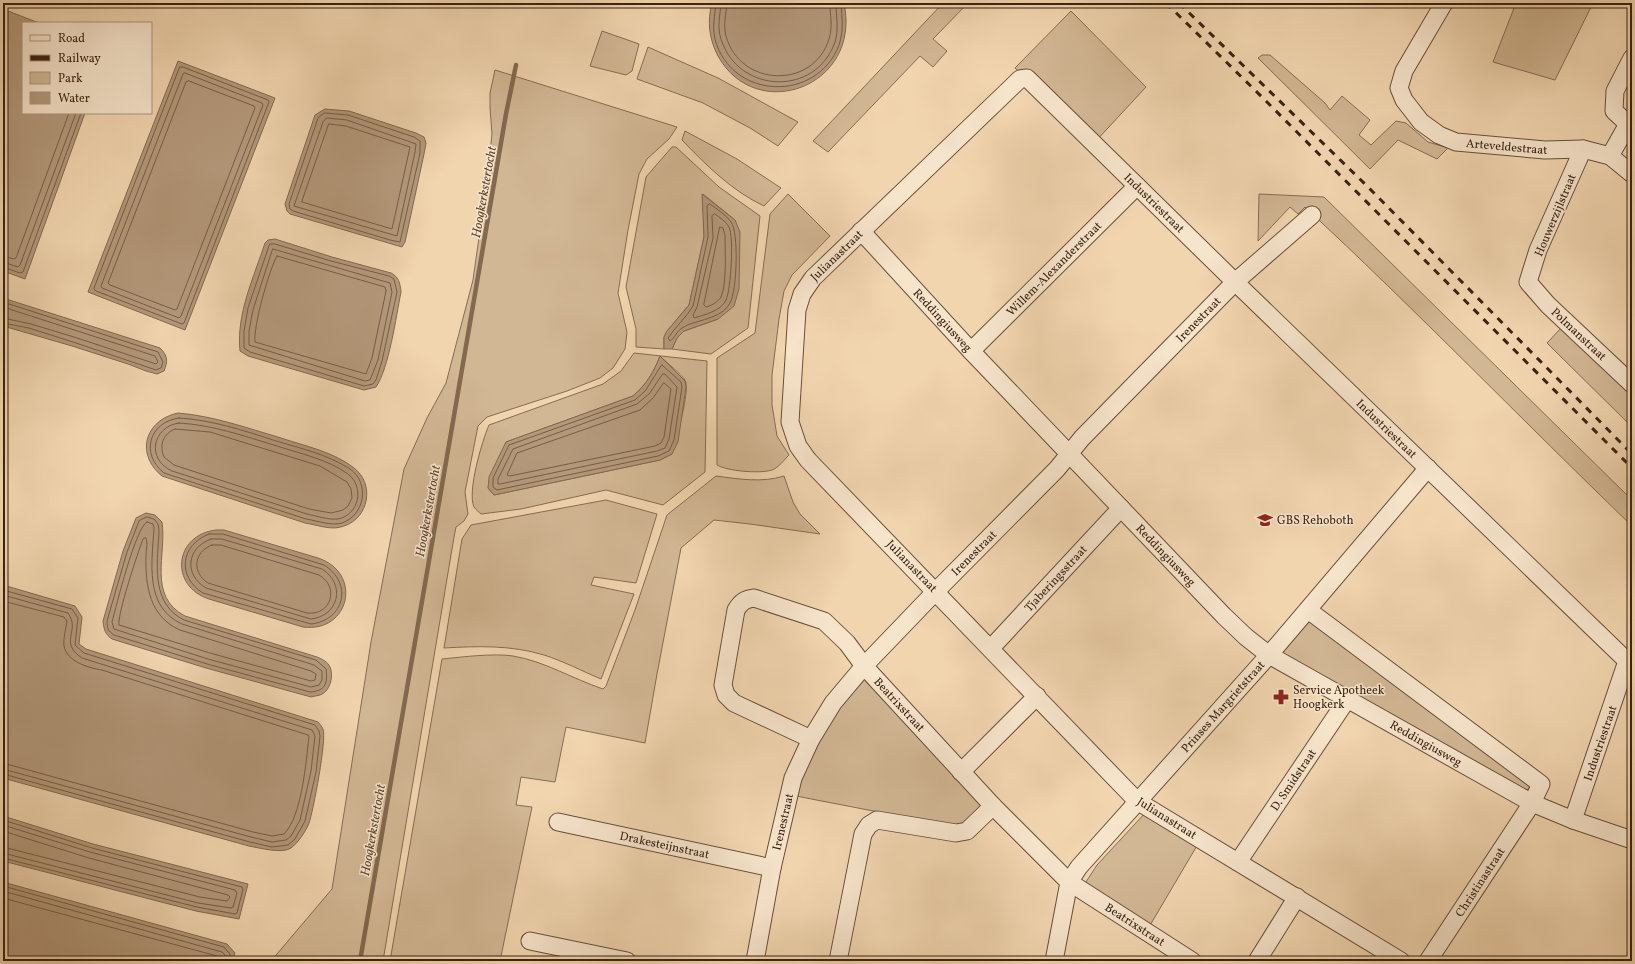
<svg xmlns="http://www.w3.org/2000/svg" width="1635" height="964" font-family="Vollkorn,serif">
<style>
.green{fill:#d2b794;stroke:#866c53;fill-rule:evenodd}
.water{fill:#b3987a;stroke:#836950}
.lines{fill:none;stroke-linecap:round;stroke-linejoin:round}
.shore{stroke:#775d46;stroke-width:1}
.stream{stroke:#836950;stroke-width:4.5}
.minor-casing{stroke:#684f39;stroke-width:19}
.minor{stroke:#f6e4cb;stroke-width:17}
.rail{stroke:#3b2212;stroke-width:3;stroke-dasharray:7 7;stroke-linecap:butt}
.labels{text-anchor:middle;stroke-width:3;stroke-linejoin:round;paint-order:stroke}
.street-label{font-size:12px;fill:#3b2212;stroke:#f6e4cb}
.poi-label{font-size:12px;fill:#3b2212;stroke:#f6e4cb;text-anchor:start}
.water-label{font-size:13px;font-style:italic;fill:#5f4531;stroke:#f6e4cb}
</style>
<rect width="100%" height="100%" fill="#f1d5af"/>
<filter id="stains"><feTurbulence type="fractalNoise" baseFrequency=".005" numOctaves="4"/><feColorMatrix values="0 0 0 0 .2 0 0 0 0 .09 0 0 0 0 .02 0 0 0 .5 -.17"/></filter>
<radialGradient id="worn" r=".72"><stop offset=".6" stop-color="#630" stop-opacity="0"/><stop offset="1" stop-color="#630" stop-opacity=".3"/></radialGradient>
<path class="green" d="M943,3h25l-35,36 14,12 -14,16 -13,-11 -92,96 -15,-11z
M1516,3h77l-38,77 -62,-18z
M1071,11l75,76 -51,55 -80,-74z
M602,31l37,13 -7,27 -6,4 -36,-9z
M648,47l70,31 80,44 -20,24 -28,-18 -47,-25 -66,-24z
M1262,55h8l55,48 5,7 12,-14 28,24 -11,15 12,10 25,-24 10,2 22,19 20,6 -11,11 -39,-19 -28,29 -112,-111z
M495,70l182,57 -8,12 -22,20 -8,15 -11,56 -10,63 9,39 -2,17 -12,19 -13,10 -33,13 -80,26 -9,9 -13,66 3,22 -4,7 -8,6 -2,10 -71,424h-112l61,-72 39,-247 33,-173 23,-51 19,-35 27,-103 13,-92 6,-54 -2,-26v-15z
M685,131l52,28 44,29 -17,18c-32,-15 -58,-41 -82,-66z
M672,147h4l43,40 41,29 -12,112 -37,26 -39,-5 5,-11 7,-7 34,-12 17,-99 -32,-26 1,43 -15,68 -22,26 -3,6v12l-28,-2v-18l-10,-42 20,-110z
M788,194l42,42 -38,39 -8,16 -5,28 -7,56v30l5,31 12,19c-5,5 -11,13 -17,15 -12,4 -45,1 -55,-5v-107l38,-25 15,-119z
M1259,194l65,3 308,303v26c-110,-106 -215,-215 -327,-319l-7,7 -8,-7 -32,34z
M1562,327l70,69v31l-85,-84z
M634,353l73,8 -2,111 -42,33 -57,-15 -85,19 -40,5c-2,-2 -5,-4 -7,-7 -7,-15 8,-66 15,-82l114,-41 18,-13zM660,356c6,6 21,18 25,24 6,11 -10,61 -13,74l-12,6 -166,35 -6,-7 18,-46 127,-46c13,-11 21,-24 27,-40z
M716,476c23,3 46,7 68,0l9,26 7,12 20,20 -70,-10 -36,-4 -33,28 -24,126 -12,69 -79,-16 -11,55 -34,-5 -5,28 16,2 -32,154h-110l52,-302c20,-2 52,-6 71,-3 31,5 60,23 90,33l3,-3 29,-76 32,-95z
M606,500l51,14 -21,69 -42,-6 -3,8 43,9 -33,85c-19,-8 -38,-18 -57,-24 -33,-10 -66,-9 -100,-7l18,-109 9,-14z
M1310,616l222,168 -8,10 -243,-141z
M865,679l120,126 -24,23 -165,-32 6,-25 33,-57z
M1146,812l52,32 -49,83 -65,-42 13,-20z"/>
<path class="water" d="M712,3h132c18,84 -88,122 -126,53 -9,-17 -11,-35 -6,-53z
M8,11l31,12h-16v90h62l-60,166 -22,-8v-246z
M178,61l97,37 -90,232 -97,-38z
M325,109l24,2 67,22 8,4 2,6 -2,11 -19,88 -3,5 -112,-33 -3,-3 -2,-7 30,-89z
M702,194l33,26 5,12 -1,57 -5,17 -6,5 -10,8 -34,12 -7,7 -5,11h-8v-12l3,-6 22,-26 15,-68z
M275,239l57,18 59,16c8,4 9,10 10,19 -5,25 -12,76 -25,95l-12,3 -116,-34 -8,-5c-4,-37 14,-74 25,-108l3,-3z
M3,298l157,50c8,8 8,13 4,23l-7,3 -11,-3 -18,-7 -56,-18 -69,-20z
M660,356l25,25 1,6 -8,55 -6,12 -12,6 -166,35 -6,-7 1,-11 17,-35 127,-46c13,-11 21,-24 27,-40z
M178,413c36,3 69,15 103,25 24,8 53,14 73,30 21,16 15,50 -10,58 -12,5 -26,-1 -39,-3l-143,-47c-27,-22 -17,-56 16,-63z
M146,513l9,2 7,7c5,32 -15,74 23,94l132,41c5,2 11,5 13,10 4,9 0,25 -10,28 -3,1 -6,1 -9,2l-105,-29 -94,-29c-7,-5 -8,-9 -9,-18l20,-70 13,-33z
M216,530h8l94,28c45,15 32,75 -15,69l-94,-28c-40,-13 -35,-64 7,-69z
M3,585l72,21 7,11 -3,27 7,5 232,73c2,2 4,5 5,7 4,10 -10,83 -14,94 -3,8 -11,20 -18,25 -9,6 -31,0 -42,-2l-246,-68z
M3,816l90,28 155,40 -9,35 -43,-8 -193,-50z
M3,882l224,62 8,9 -3,8h-229z"/>
<g class="lines">
<path class="shore" d="M716,3c-1,12 -4,23 -1,36 16,61 102,64 124,6 5,-15 3,-27 2,-42
M721,3c-1,13 -4,24 0,36 17,55 95,58 114,3 4,-13 1,-25 1,-39
M727,3c-1,12 -4,22 -1,33 14,51 87,54 103,3 4,-13 1,-23 1,-36
M180,67h3l85,33 1,2 -85,221 -2,1 -86,-33 -2,-2z
M185,73l77,30 1,2 -82,211 -2,2 -77,-30 -1,-2 82,-212z
M189,81l65,25 1,2 -78,201 -2,1 -65,-25 -2,-2 78,-201z
M325,113l23,2 66,22 6,4v12l-20,89 -10,-2 -97,-29 -3,-2 -1,-5 29,-86z
M327,118l20,2 69,24 -1,8 -18,84 -103,-30 29,-84z
M329,124l17,2 64,21 -18,82 -90,-27z
M710,204c7,5 16,11 21,18 8,10 6,69 -1,81 -9,17 -34,16 -48,25 -5,3 -8,11 -12,13l-2,-3c7,-11 18,-20 25,-32l15,-69 -1,-31z
M715,214c5,4 11,7 14,13 5,10 2,62 -3,73 -5,11 -22,15 -32,18l-1,-3 4,-8 16,-69 -1,-22z
M720,227l3,1 2,7c0,15 2,49 -4,62 -3,5 -10,9 -15,10l-2,-2z
M270,244h5l56,17 58,15 5,3 3,13 -15,69 -6,19 -3,4 -9,2 -114,-34 -6,-4v-17l4,-23z
M273,249l117,34 2,9 -14,68 -8,20 -5,1 -116,-36v-14l4,-21z
M3,256l11,3 2,-1 53,-145
M277,256l108,31 1,4 -14,67 -6,16 -111,-32c-2,-15 14,-72 22,-86z
M3,262l15,5 2,-2 56,-152
M3,267l17,6 3,-1 58,-159
M3,302l155,50 5,10 -2,6 -5,2 -83,-28 -44,-14 -26,-5
M3,307l152,49 3,6 -2,2 -82,-27 -43,-13 -28,-6
M662,365l19,17 1,5 -8,53 -5,11 -11,5 -161,34 -4,-3v-9l16,-33 126,-45 10,-9z
M663,374h2l12,13 -8,52 -4,9 -8,3 -157,33h-2v-5l15,-30 124,-45 12,-10z
M664,383l7,6 -7,48 -3,6 -6,3 -145,30 -3,-1 10,-22 123,-43 13,-12z
M179,418c33,2 63,12 94,22 26,8 54,14 77,29 20,14 15,46 -8,54 -11,3 -24,-2 -36,-4l-142,-46c-24,-19 -15,-51 15,-55z
M179,423c34,2 65,13 98,23 24,8 50,13 71,28 17,13 11,41 -10,45 -10,1 -21,-3 -31,-5l-135,-43c-26,-12 -20,-44 7,-48z
M175,429l35,3 110,34 27,16 4,7 1,9 -4,8 -5,4 -12,3 -22,-4 -135,-44 -10,-8c-5,-12 -1,-23 11,-28z
M147,517l7,2 4,5c2,8 0,16 0,24 -2,28 -2,58 26,72l132,40 10,9c2,15 -1,22 -16,23l-103,-28 -93,-29c-6,-4 -7,-7 -7,-14l20,-69 12,-31z
M147,522l6,2 1,4c-2,34 -10,79 28,96l132,41 8,6v9l-3,5 -8,2 -103,-28 -94,-30 -2,-7c4,-15 24,-96 35,-100z
M209,534h14l101,31c29,18 21,55 -13,59l-108,-31c-26,-16 -23,-48 6,-59z
M146,538c2,5 0,12 0,18 -1,30 4,61 34,74l131,41 5,3 -1,6 -4,1 -101,-28 -91,-28c-2,-10 19,-73 24,-86z
M211,539h11l100,30c24,15 17,47 -11,50l-105,-31c-22,-13 -20,-40 5,-49z
M212,545h9l98,30c21,12 12,41 -12,38l-99,-30c-16,-10 -15,-31 4,-38z
M3,590l69,19 6,9 -3,27 9,8 231,72 4,6 1,5 -4,36 -11,49 -10,18 -7,6 -16,2 -22,-5 -247,-68
M3,595l65,18c13,18 -10,29 14,45l230,72 3,6 -4,35 -11,49 -9,16 -5,4 -14,2 -21,-5 -248,-68
M3,601l61,16 3,4c-1,8 -4,17 -3,25 3,16 25,22 38,24l206,65 1,1c-3,26 -7,80 -25,98l-12,2 -19,-4 -250,-69
M3,820l89,28 150,39 1,2 -6,24 -2,1 -38,-7 -194,-49
M3,825l87,27 145,38 2,3 -4,14 -2,1 -33,-5 -195,-50
M3,831l86,27 139,37 2,2 -3,4 -27,-4 -197,-50
M3,886l221,61 6,7 -1,7
M3,891l219,61 3,3 -1,6
M3,898l214,58 1,5"/>
<path class="stream" d="M360,961l146,-847 10,-49"/>
<defs>
<g id="minor">
<path id="s1" d="M1444,3l-40,68 -5,17 5,12 17,22 18,13 17,7 89,8 38,-1 27,7 22,18"/>
<path d="M1628,124l-14,-13 1,-20 17,-33"/>
<path id="s2" d="M1583,149l-45,101 -10,32 20,23 84,79"/>
<path d="M1610,156l18,-32"/>
<path id="s3" d="M861,231l110,120 253,265 22,21 23,18 263,148 41,17 59,20"/>
<path id="s4" d="M971,351l166,-165"/>
<path d="M1308,610l233,174 -9,19 -104,158"/>
<path id="s5" d="M991,648l130,-140"/>
<path id="s6" d="M811,739l-77,-36 -8,-8 -3,-10 13,-75c5,-8 9,-11 18,-12l70,23 23,22 17,23 129,140 76,76 123,79"/>
<path d="M961,772l76,-76"/>
<path id="s7" d="M558,822l214,46"/>
<path id="s8" d="M1238,862l110,-164"/>
<path d="M530,941l97,20"/>
<path id="s9" d="M755,961l17,-93 21,-90 18,-39 22,-36 31,-37 72,-75 121,-122 25,-31 153,-156 77,-67"/>
<path d="M838,961l25,-127 6,-9 8,-5 79,13 11,-2 26,-25"/>
<path id="s10" d="M1054,961l15,-79 10,-15 190,-212 159,-187"/>
<path d="M1257,961l40,-64"/>
<path id="s11" d="M1401,961l-264,-160 -329,-341 -10,-14 -8,-24 7,-112 5,-16 11,-16 207,-199 7,-1 208,204 392,379 -54,159"/>
</g>
</defs>
<use href="#minor" class="minor-casing"/>
<use href="#minor" class="minor"/>
<path class="rail" d="M1166,3l99,97 367,368
M1179,3l189,184 264,267"/>
</g>
<defs>
<symbol id="school-bare" viewBox="-9 -9 18 18"><path d="M0-5L7-2L0 1L-7-2ZM-4 1L0 2.5L4 1V4Q0 6-4 4Z" fill="#8f2418" stroke="#f6e4cb" stroke-width="2.5" paint-order="stroke"/></symbol>
<symbol id="pharmacy-bare" viewBox="-9 -9 18 18"><path d="M-2-6h4v4h4v4h-4v4h-4v-4h-4v-4h4Z" fill="#8f2418" stroke="#f6e4cb" stroke-width="2.5" paint-order="stroke"/></symbol>
</defs>
<g fill-rule="evenodd">
<use href="#school-bare" x="1254" y="509" width="22" height="22"/>
<use href="#pharmacy-bare" x="1270" y="686" width="22" height="22"/>
</g>
<g class="labels">
<g class="street-label">
<text dy="4" stroke="none"><textPath href="#s1" startOffset="229">Arteveldestraat</textPath></text>
<text dy="4" stroke="none"><textPath href="#s11" startOffset="1446">Industriestraat</textPath></text>
<text transform="translate(1555 215) rotate(-67)" y="4">Houwerzijlstraat</text>
<text dy="4" stroke="none"><textPath href="#s11" startOffset="1006">Julianastraat</textPath></text>
<text dy="4" stroke="none"><textPath href="#s4" startOffset="117">Willem-Alexanderstraat</textPath></text>
<text dy="4" stroke="none"><textPath href="#s9" startOffset="802">Irenestraat</textPath></text>
<text dy="4" stroke="none"><textPath href="#s3" startOffset="121">Reddingiusweg</textPath></text>
<text dy="4" stroke="none"><textPath href="#s2" startOffset="217">Polmanstraat</textPath></text>
<text dy="4" stroke="none"><textPath href="#s11" startOffset="1770">Industriestraat</textPath></text>
<text dy="4" stroke="none"><textPath href="#s9" startOffset="478">Irenestraat</textPath></text>
<text dy="4" stroke="none"><textPath href="#s3" startOffset="445">Reddingiusweg</textPath></text>
<text transform="translate(912 566) rotate(46)" y="4">Julianastraat</text>
<text dy="4" stroke="none"><textPath href="#s5" startOffset="95">Tjaberingsstraat</textPath></text>
<text dy="4" stroke="none"><textPath href="#s6" startOffset="392">Beatrixstraat</textPath></text>
<text dy="4" stroke="none"><textPath href="#s10" startOffset="314">Prinses Margrietstraat</textPath></text>
<text dy="4" stroke="none"><textPath href="#s3" startOffset="769">Reddingiusweg</textPath></text>
<text transform="translate(1600 743) rotate(-71)" y="4">Industriestraat</text>
<text dy="4" stroke="none"><textPath href="#s8" startOffset="99">D. Smidstraat</textPath></text>
<text transform="translate(1167 818) rotate(32)" y="4">Julianastraat</text>
<text dy="4" stroke="none"><textPath href="#s9" startOffset="142">Irenestraat</textPath></text>
<text dy="4" stroke="none"><textPath href="#s7" startOffset="109">Drakesteijnstraat</textPath></text>
<text transform="translate(1480 882) rotate(-57)" y="4">Christinastraat</text>
<text dy="4" stroke="none"><textPath href="#s6" startOffset="716">Beatrixstraat</textPath></text>
</g>
<g class="poi-label">
<text x="1277" y="524">GBS Rehoboth</text>
<text x="1293" y="694">Service Apotheek<tspan x="1293" dy="14">Hoogkerk</tspan></text>
</g>
<g class="water-label">
<text transform="translate(483 192) rotate(-80)" y="5">Hoogkerkstertocht</text>
<text transform="translate(427 511) rotate(-80)" y="5">Hoogkerkstertocht</text>
<text transform="translate(372 830) rotate(-80)" y="5">Hoogkerkstertocht</text>
</g>
</g>
<rect width="1635" height="964" fill="none" stroke="#f1d5af" stroke-width="16"/>
<rect x="4" y="4" width="1627" height="956" fill="none" stroke="#3b2212" stroke-width="2"/>
<rect x="8" y="8" width="1619" height="948" fill="none" stroke="#3b2212"/>
<rect x="22" y="22" width="130" height="92" fill="#f6e4cb" stroke="#ab9681"/>
<rect x="30" y="35" width="20" height="6" fill="#f6e4cb" stroke="#ab9681"/>
<text x="58" y="42" font-size="12" fill="#3b2212">Road</text>
<rect x="30" y="55" width="20" height="6" fill="#3b2212" stroke="#ab9681"/>
<text x="58" y="62" font-size="12" fill="#3b2212">Railway</text>
<rect x="30" y="72" width="20" height="12" fill="#d2b794" stroke="#ab9681"/>
<text x="58" y="82" font-size="12" fill="#3b2212">Park</text>
<rect x="30" y="92" width="20" height="12" fill="#b3987a" stroke="#ab9681"/>
<text x="58" y="102" font-size="12" fill="#3b2212">Water</text>
<rect width="100%" height="100%" filter="url(#stains)"/>
<rect width="100%" height="100%" fill="url(#worn)"/>
</svg>
